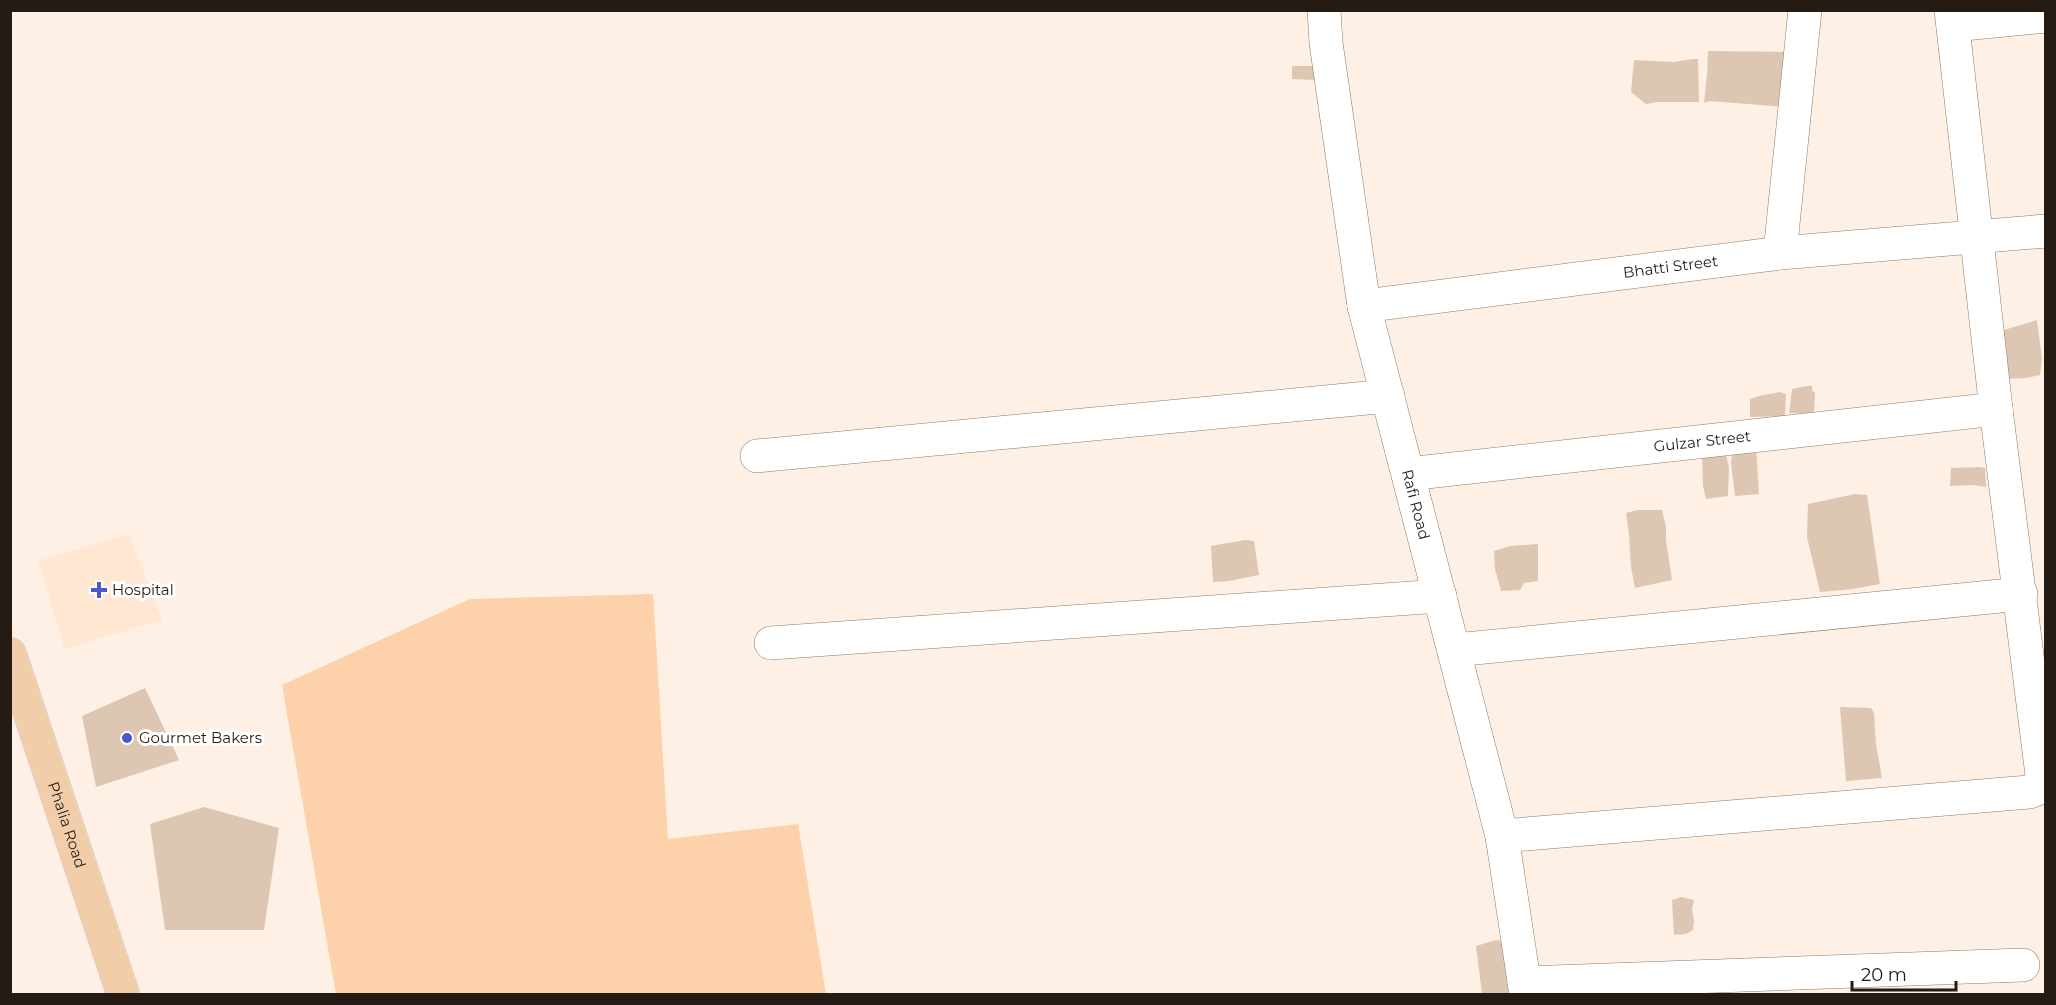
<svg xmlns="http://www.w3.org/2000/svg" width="2056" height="1005" font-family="Montserrat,sans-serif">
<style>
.built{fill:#ffe7d2}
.green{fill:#fdd1a9}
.building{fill:#ddc7b3}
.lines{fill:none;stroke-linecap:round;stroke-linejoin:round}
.minor-casing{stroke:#8e7a67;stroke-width:34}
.major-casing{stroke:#d7d6d5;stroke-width:34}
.minor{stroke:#fff;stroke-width:33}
.major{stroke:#f1cdaa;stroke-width:33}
.poi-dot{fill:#4b57cc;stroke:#fff;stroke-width:2}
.labels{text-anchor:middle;stroke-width:6;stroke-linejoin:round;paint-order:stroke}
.street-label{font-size:15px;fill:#231b14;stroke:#fff}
.poi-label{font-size:15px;fill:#231b14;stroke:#fff;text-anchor:start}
</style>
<rect width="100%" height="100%" fill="#fef0e4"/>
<path class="built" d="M129,534l33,86 -97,29 -27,-88z"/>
<path class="green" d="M653,594l15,245 130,-15 28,170h-490l-54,-309 188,-86z"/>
<path class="building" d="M1708,51l83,1 -5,55 -77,-6 -5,2 3,-29z
M1693,59h5l1,43h-42l-11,2 -15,-12 3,-32 39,2z
M1292,66h21l2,14 -23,-1z
M2037,320l5,39 -2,16 -14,3 -24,1 -8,-46z
M1807,386h5v5l3,1 -1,22 -25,-1 3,-24z
M1780,392l6,2 -1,22 -35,1v-18l9,-3z
M1733,447h23l3,47 -24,2 -4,-34z
M1725,451l4,16 -1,29 -22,3 -3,-13 -1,-32z
M1980,467l5,1 1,19 -14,-2 -22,1 1,-18z
M1855,494l12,1 13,89 -27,5 -33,3 -13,-55 1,-33z
M1637,510h25l4,17v13l6,40 -37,8 -4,-21 -2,-32 -3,-22z
M1245,540l9,1 5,34 -30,6 -16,1 -2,-36z
M1538,544v37l-14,2 -4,7 -19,1 -6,-22 -1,-18 16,-5z
M145,688l34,72 -83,27 -14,-71z
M1840,707l31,1 3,5 2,31 6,34 -36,3z
M204,807l75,21 -15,102h-99l-15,-106z
M1681,897l13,3 -2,9 2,12 -1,9 -7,4 -12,1 -2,-35z
M1496,940l7,1 6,53h-27l-6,-48z"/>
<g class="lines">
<defs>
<g id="minor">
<path id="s1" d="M1324,10l2,33 38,263 138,530 24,158"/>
<path d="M1953,25l93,-9"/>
<path d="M1780,253l25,-243"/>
<path id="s2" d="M1364,306l416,-53 266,-22"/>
<path d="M757,456l631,-60"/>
<path id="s3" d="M1408,474l588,-65"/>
<path d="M771,643l669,-47"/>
<path d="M1455,650l566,-56"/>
<path d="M1502,836l527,-44 11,-4 2,-13 -46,-366 -45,-399"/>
<path d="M1524,983l499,-18"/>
</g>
<g id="major">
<path id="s4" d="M10,654l113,340"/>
</g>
</defs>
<use href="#minor" class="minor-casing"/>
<use href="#major" class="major-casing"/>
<use href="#minor" class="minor"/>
<use href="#major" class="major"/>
</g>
<g class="poi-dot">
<path d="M96 581h6v6h6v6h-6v6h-6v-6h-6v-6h6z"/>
<circle cx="127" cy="738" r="6"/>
</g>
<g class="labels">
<g class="street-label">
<text dy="5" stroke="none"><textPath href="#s2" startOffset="309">Bhatti Street</textPath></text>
<text dy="5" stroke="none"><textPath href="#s3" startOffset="296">Gulzar Street</textPath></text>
<text dy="5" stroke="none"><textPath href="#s1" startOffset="504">Rafi Road</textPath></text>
<text dy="5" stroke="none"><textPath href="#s4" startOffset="180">Phalia Road</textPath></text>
</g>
<g class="poi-label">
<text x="112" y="595">Hospital</text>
<text x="139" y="743">Gourmet Bakers</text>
</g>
</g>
<rect width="2056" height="1005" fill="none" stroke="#231b14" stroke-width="24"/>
<path d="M1852 981v9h104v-9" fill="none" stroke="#231b14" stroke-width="3"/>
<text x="1861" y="981" font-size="18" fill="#231b14" stroke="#ffffff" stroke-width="4.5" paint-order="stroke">20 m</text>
</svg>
